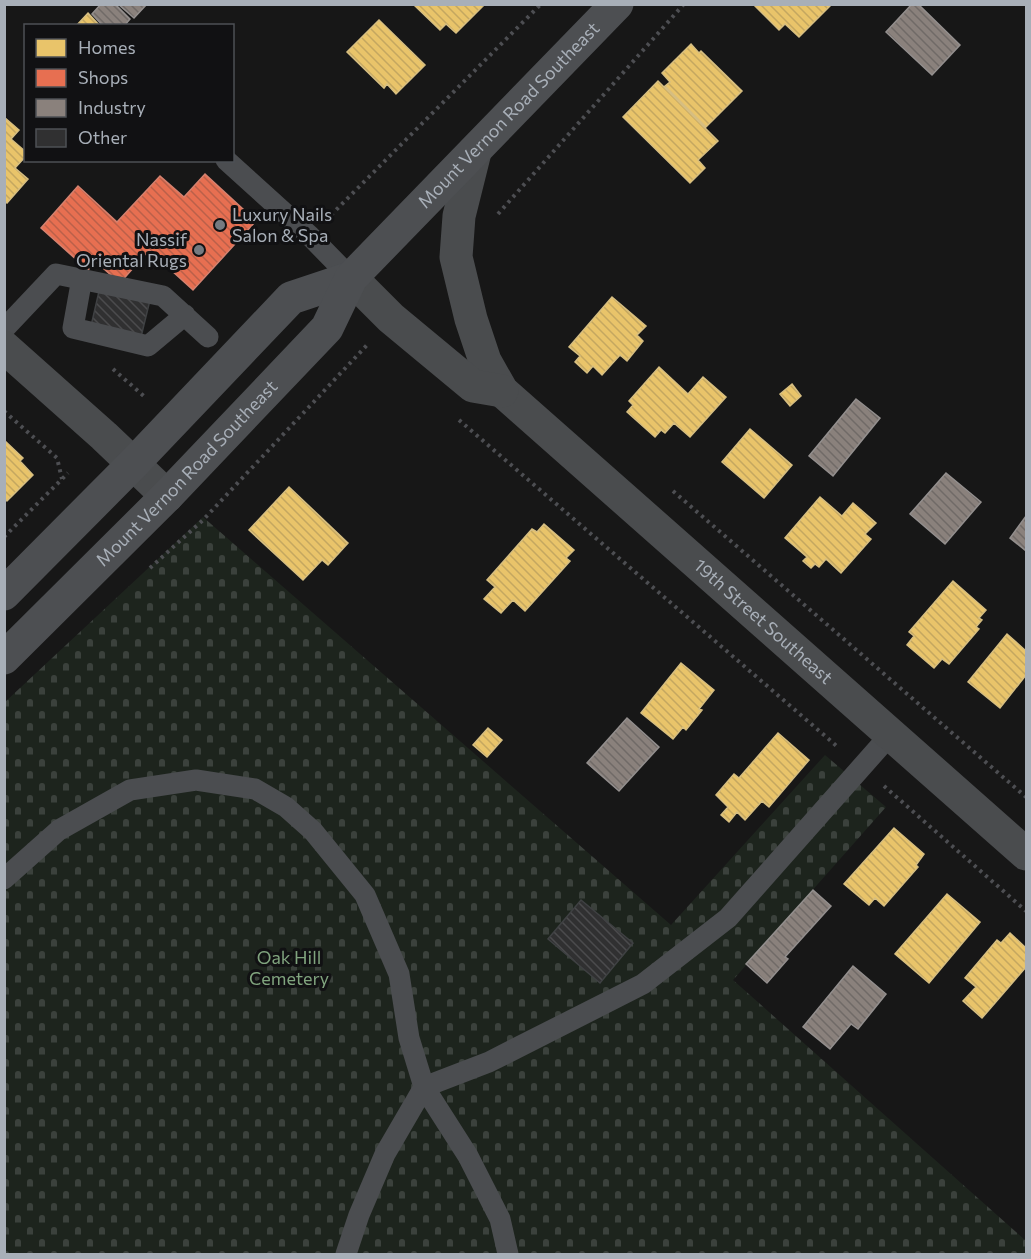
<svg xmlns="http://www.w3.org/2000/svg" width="1031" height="1259" font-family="Commissioner,sans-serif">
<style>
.cemetery{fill:url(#cemetery-stones)}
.homes{fill:url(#homes-back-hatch);stroke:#d6be81;stroke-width:1.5}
.shops{fill:url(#shops-back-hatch);stroke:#d48270;stroke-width:1.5}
.industry{fill:url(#industry-back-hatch);stroke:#938f8e;stroke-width:1.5}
.building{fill:url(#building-back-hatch);stroke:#3f4143;stroke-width:1.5}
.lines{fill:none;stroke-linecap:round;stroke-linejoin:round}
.path{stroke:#4d4e52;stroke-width:4;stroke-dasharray:3 4.5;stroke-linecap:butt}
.service{stroke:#4b4d50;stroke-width:21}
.secondary{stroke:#4a4c4e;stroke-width:33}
.primary{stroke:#4d4f52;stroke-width:33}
.poi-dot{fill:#757a80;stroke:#111113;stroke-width:2}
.labels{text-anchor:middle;stroke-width:6;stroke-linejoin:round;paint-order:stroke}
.street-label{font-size:18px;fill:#a8afb8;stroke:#111113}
.poi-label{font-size:18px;fill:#a8afb8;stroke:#111113;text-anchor:start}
.park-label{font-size:18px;fill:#80a47e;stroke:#111113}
</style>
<defs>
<pattern id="cemetery-stones" width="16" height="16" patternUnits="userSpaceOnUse" patternTransform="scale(1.5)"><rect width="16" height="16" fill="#1d241d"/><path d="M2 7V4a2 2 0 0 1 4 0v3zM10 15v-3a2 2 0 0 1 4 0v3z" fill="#3b413c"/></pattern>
<pattern id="homes-back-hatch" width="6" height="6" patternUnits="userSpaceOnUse" patternTransform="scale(1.5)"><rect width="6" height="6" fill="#e9c46a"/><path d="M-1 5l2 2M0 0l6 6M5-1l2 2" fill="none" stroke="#c4a760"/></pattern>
<pattern id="shops-back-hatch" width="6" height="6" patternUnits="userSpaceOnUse" patternTransform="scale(1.5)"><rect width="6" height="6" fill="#e76f51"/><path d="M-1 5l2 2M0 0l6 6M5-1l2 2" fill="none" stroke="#ba604a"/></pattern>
<pattern id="industry-back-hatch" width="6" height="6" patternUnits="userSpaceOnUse" patternTransform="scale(1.5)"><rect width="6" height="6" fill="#8a817c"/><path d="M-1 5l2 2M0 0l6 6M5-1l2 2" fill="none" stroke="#706a67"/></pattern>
<pattern id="building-back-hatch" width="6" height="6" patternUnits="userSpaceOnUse" patternTransform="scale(1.5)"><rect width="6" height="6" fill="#303031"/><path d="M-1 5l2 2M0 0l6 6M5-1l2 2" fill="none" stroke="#4b4b4d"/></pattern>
</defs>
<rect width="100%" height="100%" fill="#171717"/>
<path class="cemetery" d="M203,517l468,408 154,-170 61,52 -153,173 293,261v13h-1021v-552z"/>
<path class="homes" d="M413,4h68l2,2 -27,27 -10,-9 -6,6z
M753,4h78v1l-32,32 -14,-13 -6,6z
M88,13l12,13h-24z
M379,20l46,45 -29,29 -9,-10 -3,4 -37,-36z
M691,44l8,9 2,-2 41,40 -36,36 -41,-41 5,-4 -8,-9z
M658,81l60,60 -20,19 7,8 -15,15 -67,-66z
M4,117l15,13 -8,9 15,13v4l-11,12 13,11 -21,24 -3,-2z
M612,297l34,29 -9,9 6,6 -16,20 -7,-6 -18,20 -9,-9 -6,7 -12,-11 5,-6 -11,-9z
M659,367l29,27 15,-17 23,20 -36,40 -16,-14 -9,10 -4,-3 -6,7 -28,-25 6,-7 -4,-4z
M792,384l9,12 -11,10 -10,-12z
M750,429l42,36 -28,33 -42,-36z
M4,440l19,18 -3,3 13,14 -26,26 -3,-3z
M289,487l59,56 -20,22 -6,-5 -19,20 -54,-50z
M820,497l22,19 11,-13 23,20 -11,11 6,5 -30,34 -15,-14 -7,8 -4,-3 -4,4 -8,-7 4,-4 -22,-19z
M544,524l30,26 -8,8 4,3 -45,50 -12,-11 -12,13 -17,-14 11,-12 -8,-7 45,-51 5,3z
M953,581l33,29 -7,8 3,2 -6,7 3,2 -30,35 -7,-5 -8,9 -27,-23 7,-9 -5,-4z
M1007,634l19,17v24l-26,33 -32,-26z
M681,663l33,27 -15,19 3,1 -16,20 -3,-3 -10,12 -32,-26z
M488,728l14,12 -15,17 -14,-12z
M778,733l31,27 -40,47 -7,-6 -17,19 -8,-8 -8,10 -8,-7 7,-8 -12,-12 18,-21 5,4z
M894,828l30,26 -8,11 2,2 -34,39 -9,-8 -6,7 -25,-21z
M947,894l33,28 -51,61 -34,-29z
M1010,933l16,15v12l-1,2 1,5 -44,51 -19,-17 13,-14 -11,-9 32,-38 4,3z"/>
<path class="shops" d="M205,174l51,47 -63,69 -44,-40 -29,33 -24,-21 -8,8 -47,-42 37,-42 39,36 43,-46 24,21z"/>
<path class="industry" d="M101,4h14l15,15 -6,7h-21l-11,-12z
M118,4h29l-13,14z
M912,4h6l42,41 -28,30 -46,-43z
M856,399l24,19 -47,58 -24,-20z
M946,473l35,29 -36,42 -35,-30z
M1026,516v35l-16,-13z
M627,718l32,29 -40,44 -32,-28z
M813,890l18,16 -46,51 3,2 -21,24 -21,-19z
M853,966l33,28 -28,35 -7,-5 -21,25 -27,-22z"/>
<path class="building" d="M100,287l50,13 -9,37 -50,-11z
M581,900l52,43 -33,40 -52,-44z"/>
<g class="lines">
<path class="path" d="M498,214l186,-210
M331,215l210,-211
M113,369l33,29
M4,411l53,47 5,21
M459,420l380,328
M673,491l353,306
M4,537l64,-64
M150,568l53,-48 164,-175
M884,786l142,125"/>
<path class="service" d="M226,160l84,76 41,42
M82,278l-9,50 75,18 37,-31
M4,329l52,-55 107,22 45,41
M4,879l55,-49 71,-40 66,-10 59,9 31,18 27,24 52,64 34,79 10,64 15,49 44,69 32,63 8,35
M346,1254l13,-39 26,-61 39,-67 65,-25 154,-78 85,-66 162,-183"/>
<g class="secondary">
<path id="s1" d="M475,152l-16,64 -3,41 15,62 14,42 17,30 524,463"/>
<path d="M351,278l40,40 82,68 29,5"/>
<path d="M4,347l100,89 63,60"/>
</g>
<g class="primary">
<path d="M4,594l129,-130 158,-166 60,-20"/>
<path id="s2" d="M4,658l163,-162 160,-168 24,-50 266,-274"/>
</g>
</g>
<g class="poi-dot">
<circle cx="220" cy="225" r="6"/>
<circle cx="199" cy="250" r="6"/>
</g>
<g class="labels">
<g class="street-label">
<text dy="6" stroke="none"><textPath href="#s2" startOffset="744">Mount Vernon Road Southeast</textPath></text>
<text dy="6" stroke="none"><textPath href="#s2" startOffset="260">Mount Vernon Road Southeast</textPath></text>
<text dy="6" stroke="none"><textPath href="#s1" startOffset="598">19th Street Southeast</textPath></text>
</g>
<g class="poi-label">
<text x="232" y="221">Luxury Nails<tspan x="232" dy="21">Salon &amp; Spa</tspan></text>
<text x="187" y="246" text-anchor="end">Nassif<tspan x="187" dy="21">Oriental Rugs</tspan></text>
</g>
<g class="park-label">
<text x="289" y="964">Oak Hill<tspan x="289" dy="21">Cemetery</tspan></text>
</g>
</g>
<rect width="1031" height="1259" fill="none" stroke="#a8afb8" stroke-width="12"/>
<rect x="24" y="24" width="210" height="138" fill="#111113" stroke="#4d5055" stroke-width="1.5"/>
<rect x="36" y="39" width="30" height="18" fill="#e9c46a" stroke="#4d5055" stroke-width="1.5"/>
<text x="78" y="54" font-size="18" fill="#a8afb8">Homes</text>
<rect x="36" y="69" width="30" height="18" fill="#e76f51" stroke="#4d5055" stroke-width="1.5"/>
<text x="78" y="84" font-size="18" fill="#a8afb8">Shops</text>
<rect x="36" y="99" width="30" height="18" fill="#8a817c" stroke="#4d5055" stroke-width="1.5"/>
<text x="78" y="114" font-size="18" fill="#a8afb8">Industry</text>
<rect x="36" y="129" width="30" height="18" fill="#303031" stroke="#4d5055" stroke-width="1.5"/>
<text x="78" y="144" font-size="18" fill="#a8afb8">Other</text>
</svg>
